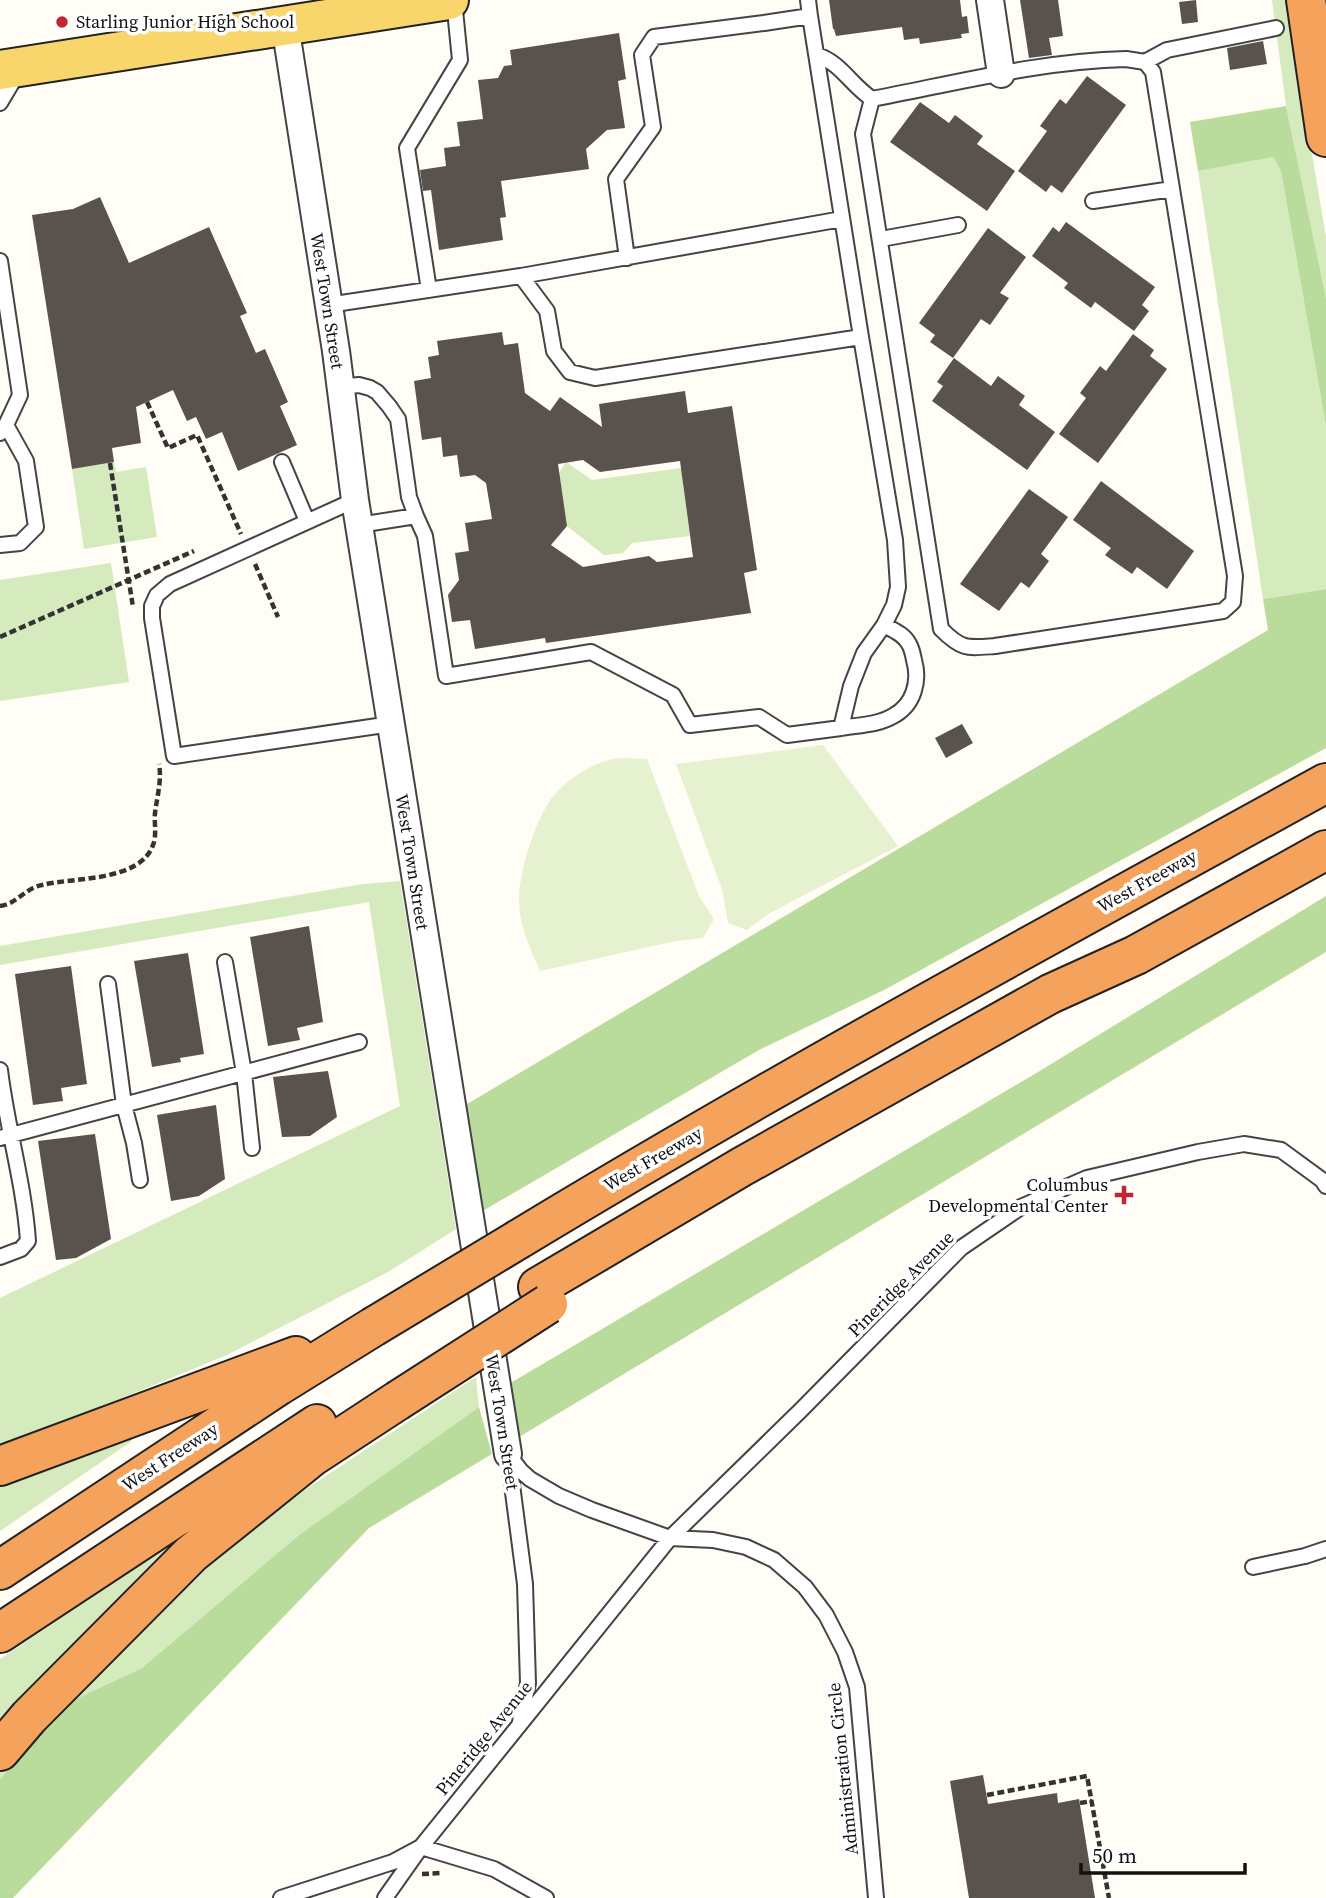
<svg xmlns="http://www.w3.org/2000/svg" width="1326" height="1898" font-family="'Source Serif 4',serif">
<style>
.green{fill:#d5ebbd}
.forest{fill:#b9dc9c}
.pitch{fill:#e6f2cf}
.building{fill:#5a524d;fill-rule:evenodd}
.lines{fill:none;stroke-linecap:round;stroke-linejoin:round}
.service-casing{stroke:#444;stroke-width:18}
.minor-casing{stroke:#444;stroke-width:30}
.primary-casing{stroke:#222;stroke-width:42}
.motorway-casing{stroke:#222;stroke-width:42}
.path{stroke:#333;stroke-width:4.5;stroke-dasharray:7 3.5;stroke-linecap:butt}
.service{stroke:#fff;stroke-width:14}
.minor{stroke:#fff;stroke-width:26}
.primary{stroke:#f9d66b;stroke-width:38}
.motorway{stroke:#f5a25d;stroke-width:38}
.motorway-bridge-casing{stroke:#222;stroke-width:42;stroke-linecap:butt}
.motorway-bridge{stroke:#f5a25d;stroke-width:38}
.poi-dot{fill:#c4262e;stroke:#fff;stroke-width:2.5}
.labels{text-anchor:middle;stroke-width:7;stroke-linejoin:round;paint-order:stroke}
.poi-label{font-size:18px;fill:#111;stroke:#fff;text-anchor:start}
.street-label{font-size:18px;fill:#111;stroke:#fff}
</style>
<rect width="100%" height="100%" fill="#fffdf5"/>
<path class="green" d="M1272,0h14l40,237v61l-40,-192z
M1273,157l8,14 45,255v163l-63,10 -65,-428z
M114,462l2,10 30,-5 11,70 -73,12 -12,-80z
M566,462l26,18 97,-13 1,7 -7,9 7,53 -58,7 -9,10 -19,2 -37,-29 -8,-53z
M111,563l18,119 -129,19v-121z
M400,881l56,348 -68,43 -161,83 -227,93v-150l400,-192 -31,-204 -369,63v-19l363,-62z
M476,1377l3,30 -180,128 -157,133 -75,35 -67,76v-12l198,-199 111,-81z
M121,1427l11,14 -132,90v-52z
M171,1545l3,5 -174,179v-70z"/>
<path class="forest" d="M1286,106l40,192v128l-45,-255 -8,-14 -75,14 -8,-49z
M1326,589v159l-440,241 -127,61 -278,162 -19,-105 806,-477 -5,-31z
M1326,896v56l-807,485 -12,-52 531,-313z
M479,1407l13,47 -123,74 -356,370h-13v-119l67,-76 75,-35 157,-133z"/>
<path class="pitch" d="M823,745l75,101 -130,68 -21,16 -19,-7 -6,-34 -46,-125z
M647,759l52,137 15,23 -11,19 -27,3 -136,30c-10,-23 -21,-46 -21,-71 0,-29 17,-84 36,-106 13,-15 35,-29 54,-34 11,-3 26,-1 38,-1z"/>
<path class="building" d="M829,0h131l2,17 5,-1 2,17 -8,1 1,4 -42,6 -1,-6 -15,2 -2,-13 -66,9 -2,-7h-1z
M1020,0h38l5,36 -14,2 3,17 -23,3z
M1196,0l2,22 -16,2 -3,-22z
M619,33l7,46 -8,2 7,47 -18,2 -21,19 3,20 -88,12 5,36 -6,1 3,22 -64,10 -8,-60 -8,1 -3,-21 26,-4 -2,-18 16,-2 -3,-24 26,-3 -5,-39 20,-2 6,-12 8,-1 -2,-15z
M1263,41l4,23 -37,6 -3,-22z
M1087,76l39,29 -64,88 -11,-8 -5,7 -28,-21 29,-40 -7,-5 20,-27 6,5z
M920,102l29,21 6,-8 28,21 -6,8 38,27 -28,40 -97,-69z
M100,197l29,66 80,-36 38,86 -7,3 16,37 9,-4 23,53 -8,4 17,39 -59,26 -16,-39 -16,7 -10,-22 -9,4 -14,-31 -37,17 5,36 -29,5 2,14 -42,7 -40,-254 41,-6z
M1066,222l89,65 -13,18 7,6 -15,20 -39,-29 -4,6 -27,-20 4,-5 -36,-27 21,-29 6,5z
M988,228l38,29 -26,36 9,5 -19,27 -9,-6 -28,39 -23,-16 5,-7 -16,-12z
M502,332l2,13 14,-2 7,50 25,18 10,-14 42,30 -3,-23 86,-13 3,22 44,-7 25,164 -13,3 7,40 -205,30 -1,-5 -70,11 -5,-29 -18,2 -4,-27 11,-15 -4,-27 14,-2 -4,-28 27,-4 -6,-36 -11,-8 -15,2 -3,-22 -14,2 -2,-20 -19,3 -8,-59 17,-3 -3,-21 11,-2 -2,-14zM583,460l17,12 80,-11 13,96 -36,5 -8,-6 -66,11 -32,-22 16,-19 -9,-62z
M1133,334l21,16 -4,6 17,13 -69,94 -39,-29 27,-36 -6,-5 20,-27 6,5z
M954,358l37,28 7,-10 27,20 -6,9 36,27 -28,38 -95,-69 11,-15 -6,-4z
M1101,481l93,70 -27,38 -30,-22 -5,7 -27,-19 6,-7 -38,-28z
M1029,489l39,28 -27,37 8,7 -20,27 -8,-6 -22,29 -39,-27z
M962,724l11,19 -27,15 -11,-20z
M309,926l14,96 -26,6 3,12 -32,6 -18,-109z
M188,953l16,101 -24,4 1,4 -29,5 -18,-106z
M71,966l16,118 -26,4 2,13 -30,4 -18,-131z
M328,1071l9,46 -27,19 -28,1 -9,-60z
M216,1105l9,74 -26,17 -28,5 -14,-86z
M95,1134l16,105 -35,19 -20,2 -18,-119z
M983,1775l5,29 69,-11 1,10 21,-4 16,99h-126l-19,-117z"/>
<g class="lines">
<defs>
<path id="service" d="M817,55c24,8 34,30 55,44
M1126,59l19,3 8,10 82,504 -2,26 -10,9 -228,35c-28,2 -33,4 -54,-17l-78,-495 9,-35c84,-16 168,-38 254,-40z
M1145,62l22,-12 109,-22
M0,103l19,-32
M1093,201l79,-12
M881,239l77,-14
M627,258l-11,-79 37,-52 -11,-72 12,-18 110,-14 46,-7 -2,-16
M0,261l20,134 -14,30 -6,8
M521,276l321,-57
M429,290l-22,-142 53,-88 -6,-60
M328,305l193,-29 26,35 7,40 16,21 25,6 266,-41 -51,-321
M340,387l19,-2 11,3 7,4 12,14 9,13 11,78 7,19
M282,462l25,59
M355,500l-185,84 -13,11 -5,11v12l22,138 217,-32
M359,525l57,-9 9,20 21,140 145,-24 82,43 17,30 69,-8 28,18 54,-7 10,-42 13,-33 20,-28 10,-20 4,-18 -3,-47 -34,-203
M0,545l20,-2 16,-16 -10,-66 -20,-36
M841,728c17,-3 37,-3 52,-12 21,-11 27,-35 21,-56 -1,-5 -2,-11 -5,-16 -5,-10 -16,-14 -25,-19
M225,962l19,111 8,75
M108,984l16,121 10,38 6,37
M0,1070c7,58 24,113 28,171l-7,8 -21,8
M0,1138l359,-96
M508,1454l13,17 9,8 29,17 33,14 78,28 43,2 33,7 28,13 31,27 21,28 19,37 12,35 19,211
M508,1454l17,130 3,99 -8,39
M1253,1567l52,-11 21,-7
M281,1898l112,-36 28,-15 249,-309 130,-127 161,-163 60,-41 66,-29 111,-26 46,-8 37,6 41,30 4,6
M385,1898l36,-51 73,22 52,29"/>
<path id="minor" d="M990,0l11,74
M285,25l51,326 19,149 153,954"/>
<path id="primary" d="M0,70l449,-70"/>
<path id="motorway" d="M1306,0l20,137
M519,1239c264,-160 536,-307 807,-456
M538,1287l205,-121 307,-172 86,-39 190,-105
M0,1466l296,-110
M0,1570l278,-184 95,-59
M0,1633l317,-209
M0,1751l29,-34 162,-163 122,-98 84,-55"/>
</defs>
<use href="#service" class="service-casing"/>
<use href="#minor" class="minor-casing"/>
<use href="#primary" class="primary-casing"/>
<use href="#motorway" class="motorway-casing"/>
<path class="path" d="M147,402l21,46 29,-13 44,99
M110,463l23,144
M255,564l23,53
M0,637l194,-86
M0,906c17,-2 25,-18 42,-21 32,-8 98,-3 111,-40 4,-9 1,-23 2,-32 2,-16 7,-33 4,-49
M987,1795l100,-19 22,122
M1080,1803l12,-2
M422,1874l19,-1"/>
<use href="#service" class="service"/>
<use href="#minor" class="minor"/>
<use href="#primary" class="primary"/>
<use href="#motorway" class="motorway"/>
<defs>
<path id="motorway-bridge" d="M373,1327l146,-88
M397,1401l151,-97"/>
</defs>
<use href="#motorway-bridge" class="motorway-bridge-casing"/>
<use href="#motorway-bridge" class="motorway-bridge"/>
</g>
<g class="poi-dot">
<circle cx="62" cy="22" r="7"/>
<path d="M1120.5 1184.5h7v7h7v7h-7v7h-7v-7h-7v-7h7z"/>
</g>
<g class="labels">
<g class="poi-label">
<text x="76" y="28">Starling Junior High School</text>
<text x="1108" y="1191" text-anchor="end">Columbus<tspan x="1108" dy="21">Developmental Center</tspan></text>
</g>
<g class="street-label">
<text transform="translate(327 301) rotate(81)" y="6">West Town Street</text>
<text transform="translate(412 862) rotate(81)" y="6">West Town Street</text>
<text transform="translate(1147 881) rotate(-29)" y="6">West Freeway</text>
<text transform="translate(653 1159) rotate(-30)" y="6">West Freeway</text>
<text transform="translate(901 1284) rotate(-45)" y="6">Pineridge Avenue</text>
<text transform="translate(502 1422) rotate(81)" y="6">West Town Street</text>
<text transform="translate(170 1457) rotate(-33)" y="6">West Freeway</text>
<text transform="translate(484 1738) rotate(-51)" y="6">Pineridge Avenue</text>
<text transform="translate(843 1769) rotate(-96)" y="6">Administration Circle</text>
</g>
</g>
<path d="M1081 1863v10h164v-10" fill="none" stroke="#111111" stroke-width="3.5"/>
<text x="1092" y="1863" font-size="21" fill="#111111" stroke="#ffffff" stroke-width="5" paint-order="stroke">50 m</text>
</svg>
